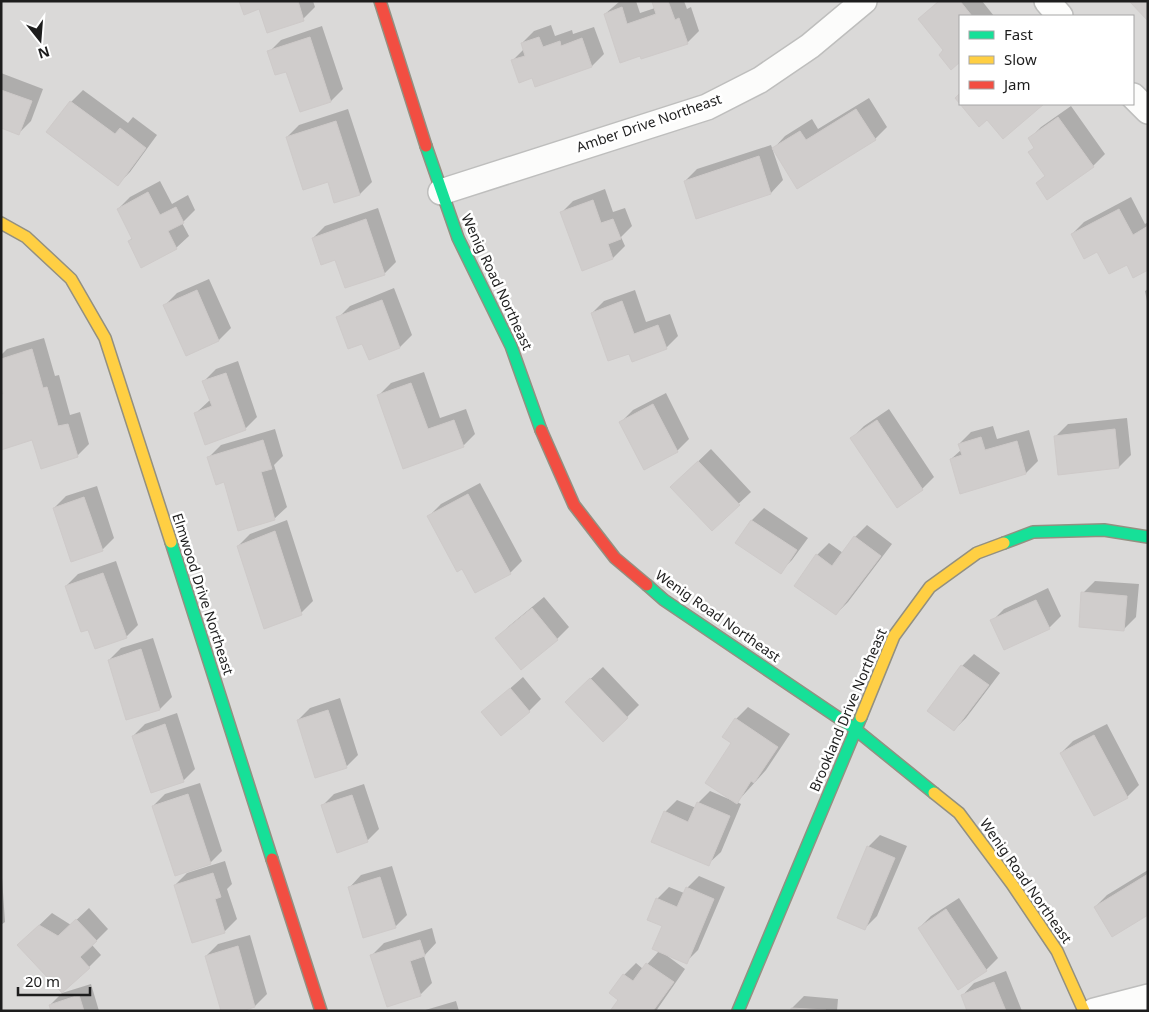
<svg xmlns="http://www.w3.org/2000/svg" width="1149" height="1012" font-family="'Noto Sans',sans-serif">
<style>
.residential{fill:#dad9d8;fill-rule:evenodd}
.shadow{fill:#0003}
.building{fill:#d0cdcc;stroke:#cecac9}
.lines{fill:none;stroke-linecap:round;stroke-linejoin:round}
.street-casing{stroke:#bebebd;stroke-width:28}
.fast-casing{stroke:#939081;stroke-width:14}
.slow-casing{stroke:#939081;stroke-width:14}
.jam-casing{stroke:#939081;stroke-width:14}
.street{stroke:#fcfcfb;stroke-width:25}
.fast{stroke:#16e098;stroke-width:11}
.slow{stroke:#ffcf43;stroke-width:11}
.jam{stroke:#f24e42;stroke-width:11}
.labels{text-anchor:middle;stroke-width:5;stroke-linejoin:round;paint-order:stroke}
.street-label{font-size:14px;fill:#1d1d1d;stroke:#fff}
</style>
<rect width="100%" height="100%" fill="#ebe9e7"/>
<path class="residential" d="M1,1h1147v1010h-1147zM960,16h173v88h-173z"/>
<path class="shadow" d="M241,1h72l2,6 -12,12z
M620,1h16l4,12 15,-5 -1,-7h30l3,8 4,-2 8,24 -12,12 -45,15 -37,-44z
M939,1h43l12,15h-34v44l-9,8 -7,-19 -25,-30z
M551,25l4,11 17,-6 1,4 21,-7 10,27 -12,12 -56,19 -3,-8 -21,-16 12,-12 -2,-6 12,-12z
M322,26l21,63 -12,12 -31,10 -13,-41 -18,-18 12,-12z
M1,73l42,16 -12,32 -12,12 -18,-6z
M83,90l45,33 5,-6 24,18 -27,37 -12,12 -70,-52 23,-30z
M869,98l18,29 -12,12 -102,10 12,-13 27,-17 6,10z
M961,104h81l-39,33 -16,-19 -8,7z
M1071,106l34,48 -12,12 -56,17 9,-8 -11,-28 -6,-8 12,-12z
M348,109l24,73 -12,12 -32,-13 -41,-44 12,-12z
M771,145l12,35 -12,13 -74,24 -12,-36 12,-12z
M160,181l12,23 16,-9 7,15 -13,13 7,13 -13,12 -47,-7 4,-4 -15,-28 12,-12z
M605,189l8,23 12,-4 7,18 -11,11 4,9 -12,12 -30,11 -22,-56 12,-12z
M1131,197l14,27 3,-2v47l-21,-6 -55,-29 12,-12z
M378,208l18,54 -12,12 -48,-16 -23,-20 12,-12z
M209,279l22,49 -12,12 -32,14 -22,-49 12,-12z
M394,288l18,47 -12,12 -31,11 -6,-16 -25,-24 12,-12z
M1148,289v17l-3,-15z
M635,290l11,32 24,-8 8,22 -12,12 -37,4 -37,-39 12,-12z
M44,338l11,38 4,-1 11,40 10,-3 9,32 -12,12 -44,-17 -32,9v-93l6,-6z
M238,361l19,56 -12,12 -49,-16 14,-13 -6,-19 12,-12z
M424,372l16,46 26,-9 9,25 -12,12 -59,21 -25,-72 12,-12z
M666,393l23,46 -12,12 -56,-29 12,-12z
M889,409l45,68 -12,12 -25,17 -45,-68 12,-12z
M1127,418l4,37 -12,12 -63,-31 12,-12z
M993,426l4,13 32,-9 9,31 -12,12 -75,-14 10,-9 -2,-6 12,-12z
M275,429l8,27 -9,9 13,42 -13,12 -49,-38 -16,-24 12,-12z
M711,449l40,43 -39,37 -28,-54z
M480,483l42,78 -12,12 -48,-5 -33,-52 12,-12z
M97,486l17,52 -12,12 -48,-42 12,-12z
M764,508l44,30 -16,22 -12,12 -43,-29 15,-23z
M287,520l26,81 -12,12 -63,-67 12,-12z
M867,525l25,19 -44,58 -12,12 -19,-59 12,-12 14,10 12,-16z
M116,561l22,64 -12,12 -38,-9 -22,-42 12,-12z
M1095,581l44,3 -3,33 -12,12 -41,-36z
M1048,588l13,28 -12,12 -57,-7 12,-12z
M544,597l25,30 -12,12 -60,-1 12,-12z
M153,638l19,59 -12,12 -51,-49 12,-12z
M974,654l26,19 -34,45 -12,12 8,-64z
M603,667l36,38 -12,12 -48,-27z
M523,677l18,22 -12,12 -28,23 -18,-22z
M340,698l18,57 -12,12 -48,-47 12,-12z
M748,707l42,27 -24,36 -29,32 4,2 -20,48 -13,12 -43,-52 12,-12 19,8 2,-5 12,-12 21,9 2,-57 3,-24z
M177,713l18,56 -12,12 -50,-45 12,-12z
M1107,724l32,61 -12,12 -66,-44 12,-12z
M200,783l22,68 -12,12 -57,-57 12,-12z
M364,784l15,45 -12,12 -45,-35 12,-12z
M880,835l27,11 -30,70 -12,12 3,-81z
M225,861l7,23 -5,5 10,30 -13,13 -49,-47 12,-12z
M1,863l4,59 -4,3z
M392,866l15,49 -12,12 -46,-39 12,-13z
M1148,870v44l-53,-7 12,-12z
M699,876l26,11 -27,63 -12,12 -24,-10 23,17 -29,42h-44l8,-12 4,-24 12,-12 7,6 16,-18 5,-26 -7,-26 12,-12 15,6 3,-5z
M959,898l39,60 -12,12 -67,-42 12,-12z
M89,908l19,21 -16,16 9,10 -12,12 -58,-34 21,-20 19,12z
M432,928l4,15 -12,13 8,27 -12,12 -48,-40 12,-12z
M250,935l17,59 -12,12 -49,-50 12,-12z
M1006,971l16,40h-54l-6,-15 12,-13z
M91,984l8,27h-47l-2,-6 12,-12z
M804,996l34,3 -1,12h-45v-3z
M456,1001l3,10h-37z"/>
<path class="building" d="M239,1h59l6,20 -37,12 -8,-24 -15,6z
M654,1h14l7,19 4,-2 9,26 -47,15 -1,-3 -20,7 -16,-49 18,-7 5,17 29,-10 -4,-12z
M939,1h21l12,15h-12v46l-9,8 -12,-15 4,-5 -25,-31z
M1131,1h17v20l-18,-19z
M310,37l21,65 -31,10 -14,-40 -11,3 -8,-24z
M539,37l4,10 17,-6 1,5 21,-8 10,29 -57,20 -3,-9 -13,5 -8,-23 14,-4 -4,-13z
M1,90l31,11 -13,34 -18,-7z
M960,93v11h84l-41,35 -16,-19 -8,7 -24,-29z
M70,101l45,33 5,-6 26,20 -28,38 -72,-54z
M856,109l20,31 -79,49 -25,-41 28,-17 6,9z
M1058,117l36,50 -47,33 -11,-17 9,-7 -17,-24 6,-4 -6,-10z
M336,121l24,74 -26,8 -6,-21 -25,8 -17,-53z
M759,156l12,38 -75,25 -12,-38z
M148,192l12,23 16,-8 8,16 -16,8 9,18 -36,19 -13,-27 4,-2 -15,-30z
M593,200l8,23 12,-4 8,20 -13,5 5,15 -31,12 -22,-59z
M1119,209l14,26 15,-9v44l-15,8 -6,-13 -18,9 -12,-22 -13,7 -13,-25z
M366,219l19,56 -40,13 -10,-28 -14,5 -9,-27z
M197,290l22,51 -33,15 -23,-51z
M382,300l18,48 -31,12 -7,-16 -14,5 -12,-32z
M622,301l12,33 24,-9 9,24 -35,13 -3,-8 -21,7 -17,-48z
M32,349l11,39 4,-1 11,39 10,-2 10,33 -37,12 -9,-29 -31,10v-56h2l-2,-7v-28z
M226,373l20,57 -41,15 -11,-32 18,-7 -10,-25z
M411,383l17,46 26,-9 10,27 -61,22 -26,-74z
M653,404l25,48 -34,18 -25,-48z
M877,420l46,70 -26,18 -47,-70z
M1115,429l4,39 -61,7 -4,-39z
M981,437l4,13 32,-9 9,33 -66,20 -10,-35 12,-4 -4,-11z
M263,440l9,29 -11,3 14,48 -37,11 -14,-49 -8,3 -9,-28z
M698,461l42,44 -28,26 -42,-44z
M468,494l43,80 -36,19 -13,-24 -5,3 -30,-56z
M84,497l19,54 -32,11 -18,-54z
M751,520l46,30 -16,24 -46,-31z
M275,531l27,84 -38,14 -27,-83z
M854,536l27,20 -45,59 -42,-29 22,-32 16,12z
M103,573l24,65 -32,11 -7,-19 -7,2 -16,-46z
M1081,592l46,4 -3,35 -45,-4z
M1036,600l14,29 -46,21 -14,-30z
M532,608l26,32 -37,30 -26,-32z
M141,649l19,61 -34,10 -18,-60z
M961,665l28,20 -35,46 -27,-20z
M590,678l38,40 -25,24 -38,-40z
M510,688l20,24 -29,24 -20,-24z
M328,710l19,58 -32,10 -18,-58z
M735,718l43,29 -24,36 -3,-2 -14,23 -32,-21 26,-40 -9,-6z
M165,724l19,58 -33,11 -19,-57z
M1094,735l34,63 -34,18 -34,-63z
M188,794l23,70 -36,12 -23,-70z
M352,795l16,47 -31,11 -16,-48z
M697,802l33,14 -21,50 -58,-24 13,-31 24,11z
M867,846l28,12 -30,72 -28,-12z
M213,873l8,24 -6,2 10,34 -33,10 -18,-58z
M1148,874v41l-36,22 -18,-30z
M380,877l16,51 -33,10 -15,-51z
M686,887l28,12 -27,65 -35,-15 10,-23 -15,-6 9,-22 21,9z
M946,909l41,62 -29,19 -40,-62z
M76,919l21,22 -17,16 10,11 -28,25 -45,-48 22,-20 19,11z
M420,940l5,16 -15,5 11,35 -34,11 -17,-52z
M238,946l17,61 -13,4h-21l-16,-55z
M646,963l28,19 -21,29h-43l8,-11 -9,-7 14,-19 10,7z
M994,982l12,29h-39l-6,-16z
M79,995l5,16h-33l-2,-6z
M791,1008l35,2v1h-35z"/>
<g class="lines">
<defs>
<path id="street" d="M1047,1l13,15
M1133,96l15,15
M441,192l266,-85 53,-27 50,-34 54,-45
M1094,1011l54,-14"/>
<path id="fast" d="M426,146l32,92 53,108 30,84
M171,542l101,317
M1004,543l29,-11 71,-2 44,7
M647,585l17,15 191,129 79,64
M738,1011l123,-294"/>
<path id="slow" d="M1,223l25,14 45,42 34,59 66,204
M861,717l33,-81 36,-49 47,-34 27,-10
M934,793l25,20 53,71 45,67 27,60"/>
<path id="jam" d="M380,1l46,145
M541,430l33,75 41,53 32,27
M272,859l49,152"/>
</defs>
<use href="#street" class="street-casing"/>
<use href="#fast" class="fast-casing"/>
<use href="#slow" class="slow-casing"/>
<use href="#jam" class="jam-casing"/>
<use href="#street" class="street"/>
<use href="#fast" class="fast"/>
<use href="#slow" class="slow"/>
<use href="#jam" class="jam"/>
</g>
<g class="labels">
<g class="street-label">
<text transform="translate(649 123) rotate(-19)" y="5">Amber Drive Northeast</text>
<text transform="translate(497 282) rotate(65)" y="5">Wenig Road Northeast</text>
<text transform="translate(203 594) rotate(72)" y="5">Elmwood Drive Northeast</text>
<text transform="translate(718 616) rotate(35)" y="5">Wenig Road Northeast</text>
<text transform="translate(848 710) rotate(-67)" y="5">Brookland Drive Northeast</text>
<text transform="translate(1026 881) rotate(55)" y="5">Wenig Road Northeast</text>
</g>
</g>
<rect width="1149" height="1012" fill="none" stroke="#1d1d1d" stroke-width="5"/>
<rect x="959" y="15" width="175" height="90" fill="#ffffff" stroke="#a5a5a5"/>
<rect x="969" y="31" width="25" height="8" fill="#16e098" stroke="#a5a5a5"/>
<text x="1004" y="40" font-size="15" fill="#1d1d1d">Fast</text>
<rect x="969" y="56" width="25" height="8" fill="#ffcf43" stroke="#a5a5a5"/>
<text x="1004" y="65" font-size="15" fill="#1d1d1d">Slow</text>
<rect x="969" y="81" width="25" height="8" fill="#f24e42" stroke="#a5a5a5"/>
<text x="1004" y="90" font-size="15" fill="#1d1d1d">Jam</text>
<g transform="translate(40 40) rotate(163)" stroke="#ffffff" stroke-width="4" paint-order="stroke">
<path d="M0-4L9 19L0 12L-9 19Z" fill="#1d1d1d"/>
<text y="-8" font-size="14" font-weight="bold" text-anchor="middle" fill="#1d1d1d">N</text>
</g>
<path d="M18 987v8h72v-8" fill="none" stroke="#1d1d1d" stroke-width="2.5"/>
<text x="25" y="987" font-size="15" fill="#1d1d1d" stroke="#ffffff" stroke-width="4" paint-order="stroke">20 m</text>
</svg>
